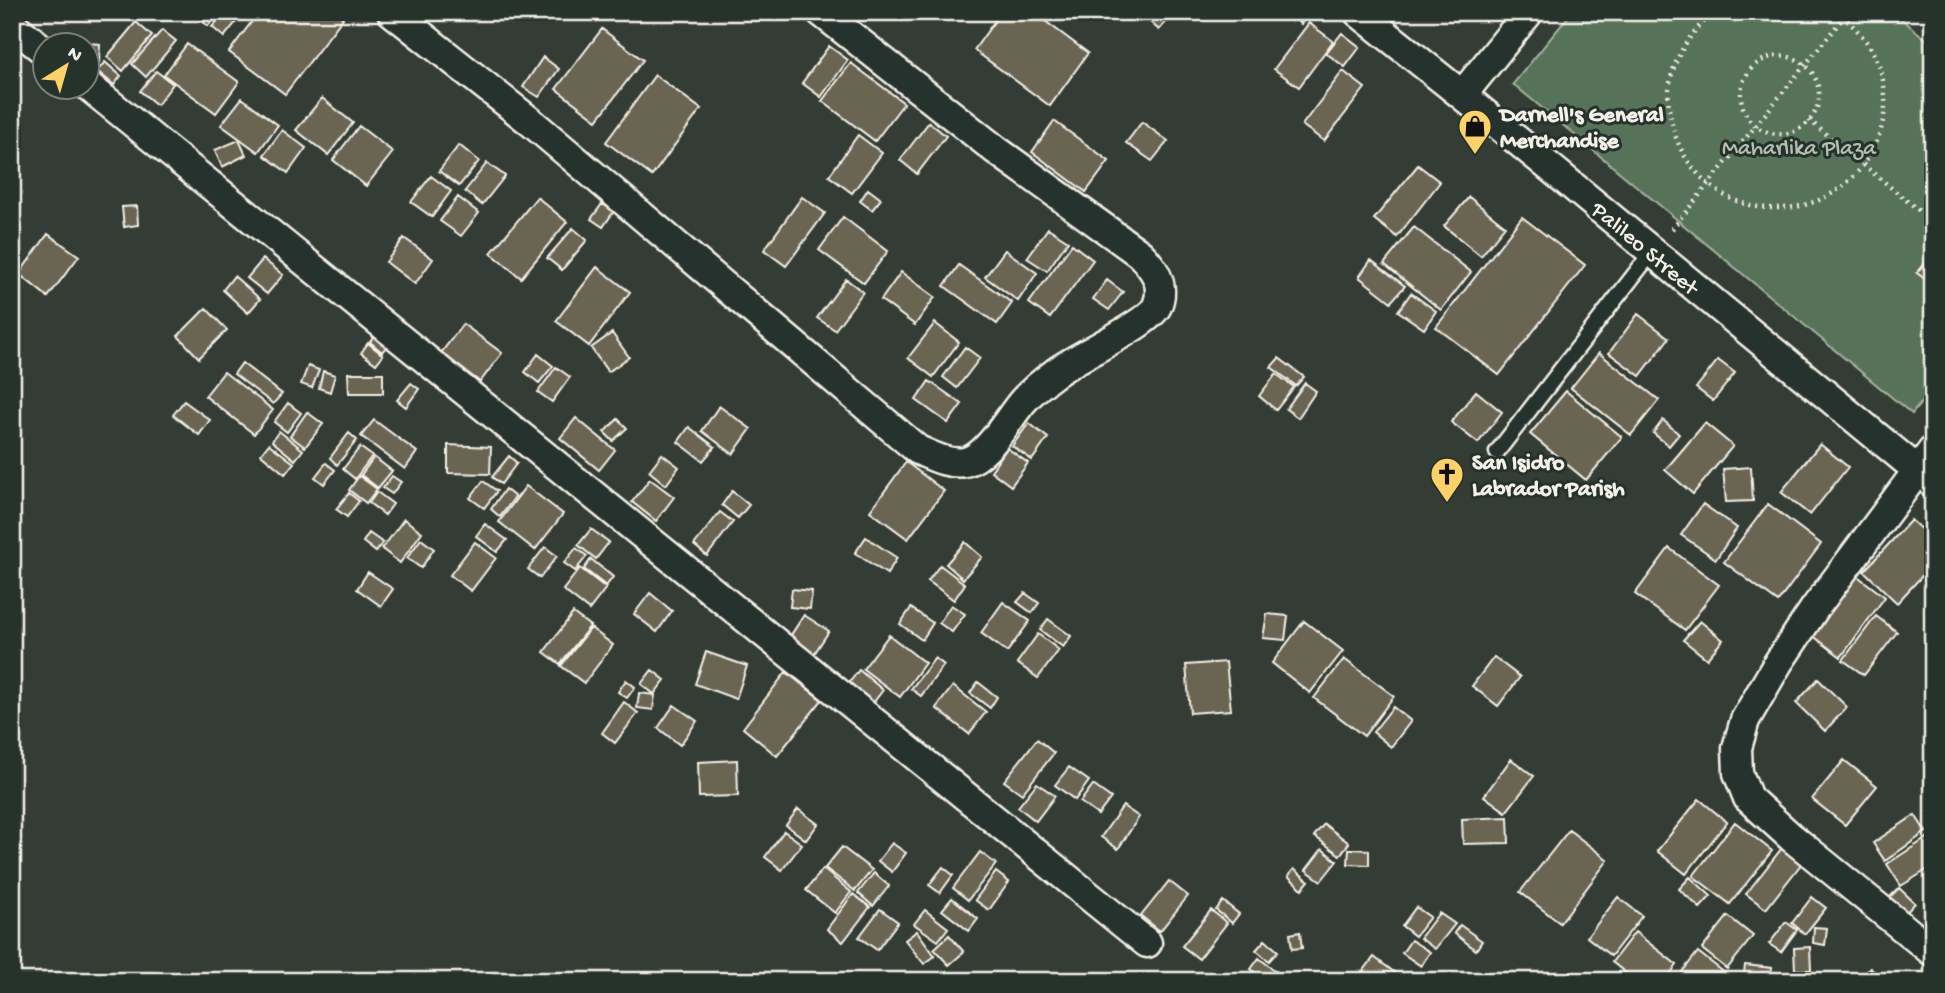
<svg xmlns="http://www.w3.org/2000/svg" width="1945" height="993" font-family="'Gochi Hand',sans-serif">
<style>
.green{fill:#567259;stroke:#a5b2a0;stroke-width:2}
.building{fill:#6b6553;stroke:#f4f1e8;stroke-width:2}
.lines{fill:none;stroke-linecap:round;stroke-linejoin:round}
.service-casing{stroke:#f4f1e8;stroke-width:19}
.minor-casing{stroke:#f4f1e8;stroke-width:33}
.path{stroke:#f4f1e8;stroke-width:4.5;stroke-dasharray:2 5;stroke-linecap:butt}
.service{stroke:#26332d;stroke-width:14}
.minor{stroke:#26332d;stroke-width:28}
.labels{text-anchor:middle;stroke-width:6;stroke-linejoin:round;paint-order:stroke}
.poi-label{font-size:23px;font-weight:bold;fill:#f4f1e8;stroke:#26332d;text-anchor:start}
.park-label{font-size:23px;fill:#b5beaf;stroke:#26332d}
.street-label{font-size:23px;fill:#f4f1e8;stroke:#26332d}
</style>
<rect width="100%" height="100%" fill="#343d35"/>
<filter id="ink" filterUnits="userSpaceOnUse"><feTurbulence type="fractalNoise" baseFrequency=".0143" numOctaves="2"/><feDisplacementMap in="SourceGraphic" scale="14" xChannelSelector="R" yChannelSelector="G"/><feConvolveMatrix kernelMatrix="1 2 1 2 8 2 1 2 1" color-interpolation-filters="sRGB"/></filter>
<g filter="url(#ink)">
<path class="green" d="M1572,12h321l40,33v343l-21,26 -399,-330z"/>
<path class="building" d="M191,12h28l-11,14z
M225,12h19l-20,25 -12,-10z
M259,12h76l8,6 -58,76 -56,-42z
M1001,12h32l55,41 -38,53 -76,-56z
M1139,12h36l-16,18z
M1285,12h22l1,1 -7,11z
M136,22l16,14 -29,35 -16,-14z
M1309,23l24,18 -34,46 -25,-18z
M602,29l41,31 -46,60 -41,-31z
M162,30l14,11 -30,36 -14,-13z
M1342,33l18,14 -15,20 -19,-14z
M76,42l24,2 -1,20h-11v-18h-13z
M187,44l52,38 -23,31 -52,-38z
M829,46l19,14 -27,37 -19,-14z
M543,57l16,12 -20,28 -16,-10z
M105,62l16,14 -7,9 -17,-14z
M851,63l53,40 -29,38 -53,-40z
M156,71l17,13 -16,21 -17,-14z
M1343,71l22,17 -41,53 -22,-16z
M655,75l46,34 -49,67 -46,-34z
M242,98l36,27 -20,27 -37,-27z
M322,98l31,25 -25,32 -32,-25z
M1054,121l55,40 -23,31 -54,-40z
M929,122l17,14 -29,38 -17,-14z
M1142,122l26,19 -16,20 -26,-18z
M359,126l34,26 -27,34 -33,-26z
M282,130l24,18 -18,25 -24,-18z
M858,135l24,18 -30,40 -23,-17z
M239,140l7,15 -24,12 -7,-17z
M459,145l20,16 -20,25 -20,-15z
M487,163l18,13 -23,29 -17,-14z
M1418,165l22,17 -43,55 -23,-18z
M431,176l20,15 -19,26 -21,-15z
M868,189l13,10 -9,11 -12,-9z
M458,197l21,16 -18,23 -21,-15z
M537,197l30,25 -46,56 -30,-25z
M802,197l23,16 -39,53 -22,-16z
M1469,197l36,29 -24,30 -37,-30z
M602,204l12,7 -11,16 -12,-8z
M137,206l1,19 -14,2 -2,-20z
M843,217l45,34 -24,32 -45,-33z
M1522,217l63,48 -86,110 -63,-48z
M1414,227l57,45 -30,38 -57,-46z
M573,228l14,12 -25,30 -15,-12z
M1048,228l20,13 -21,30 -20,-13z
M48,234l31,22 -31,41 -29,-23z
M404,238l29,21 -18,25 -29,-22z
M1072,244l21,16 -43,58 -21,-15z
M1005,250l32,23 -19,28 -33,-24z
M1933,254v31l-16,-12z
M263,259l20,16 -16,19 -20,-16z
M1371,260l34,26 -14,16 -32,-25z
M959,265l53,38 -15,21 -53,-38z
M597,267l33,25 -41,54 -33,-25z
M901,272l34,25 -20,28 -34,-25z
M234,276l26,23 -12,14 -25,-23z
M846,279l17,13 -28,38 -18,-12z
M1107,280l16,12 -14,18 -16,-11z
M1411,293l25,18 -12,18 -26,-18z
M206,308l21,22 -28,28 -21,-22z
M1638,314l31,24 -29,38 -31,-23z
M935,323l24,19 -26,35 -25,-19z
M463,324l39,29 -22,29 -39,-29z
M612,333l17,24 -21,15 -17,-24z
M375,335l13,9 -6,8 -12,-10z
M368,343l15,12 -7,9 -15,-11z
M965,347l15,11 -23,30 -14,-11z
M1599,353l60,47 -28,35 -60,-47z
M538,354l15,12 -14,17 -14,-11z
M1279,358l25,19 -8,9 -25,-19z
M1718,360l17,13 -22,28 -17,-13z
M242,363l40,31 -9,10 -39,-30z
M308,366l11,4 -7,18 -11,-4z
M556,367l14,10 -18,25 -14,-10z
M323,371l12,4 -5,17 -11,-4z
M224,372l49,38 -19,24 -49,-38z
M348,373h35v20h-34z
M1276,374l18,13 -18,23 -17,-14z
M929,381l33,23 -14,19 -32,-23z
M411,383l8,6 -13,18 -9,-7z
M1305,383l11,8 -18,27 -12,-9z
M1476,391l26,21 -24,31 -27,-21z
M1566,391l56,46 -36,43 -56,-46z
M184,401l26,19 -11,15 -26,-20z
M288,403l13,10 -14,19 -13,-10z
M719,406l32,23 -18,25 -31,-23z
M307,412l16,12 -18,23 -15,-11z
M576,418l39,32 -16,20 -39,-32z
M618,419l9,9 -14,13 -9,-9z
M374,420l43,32 -12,17 -44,-33z
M1663,420l16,14 -10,12 -16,-13z
M1029,423l19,15 -16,22 -20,-14z
M1705,423l28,23 -40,48 -28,-24z
M689,427l26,20 -12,14 -25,-19z
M279,431l24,19 -8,10 -23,-19z
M349,433l8,7 -20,25 -7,-7z
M269,444l25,19 -9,11 -24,-20z
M1820,444l28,23 -38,48 -29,-23z
M448,445l43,2 -1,27 -42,-1z
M360,447l12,9 -17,23 -12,-10z
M1007,448l21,15 -17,23 -20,-15z
M662,454l17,13 -13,18 -17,-14z
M509,456l8,7 -16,21 -9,-7z
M374,457l18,14 -14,17 -17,-13z
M906,462l38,29 -36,48 -38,-28z
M326,463l9,7 -11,14 -9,-7z
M1751,467l2,34 -27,1 -3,-33z
M359,476l18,13 -11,14 -17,-13z
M392,476l9,6 -9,12 -9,-6z
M650,479l24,18 -18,24 -24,-19z
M483,481l14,10 -13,17 -14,-10z
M526,486l37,28 -28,36 -36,-28z
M505,489l10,8 -15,20 -9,-8z
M732,491l17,14 -11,13 -16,-13z
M377,492l16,12 -8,11 -16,-12z
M349,493l10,8 -12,16 -11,-8z
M1703,504l34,24 -21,31 -35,-24z
M1768,504l53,40 -43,58 -54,-40z
M720,512l13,10 -26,34 -13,-11z
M404,519l18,13 -22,31 -18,-14z
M1911,520l22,20v24l-36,39 -33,-32z
M485,524l22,16 -10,12 -21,-16z
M591,529l18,13 -13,17 -18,-14z
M369,533l14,10 -7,9 -13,-10z
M866,537l31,21 -10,16 -32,-21z
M421,539l13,10 -13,19 -14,-10z
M475,542l21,16 -25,33 -21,-16z
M965,542l17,15 -19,22 -17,-15z
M545,547l12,9 -17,22 -12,-9z
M576,548l11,8 -12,15 -11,-8z
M1669,548l50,37 -34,45 -50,-36z
M591,559l22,18 -7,9 -22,-17z
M940,565l25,19 -11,16 -26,-19z
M580,568l26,20 -17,22 -26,-20z
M368,572l25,17 -12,17 -24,-17z
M1856,575l29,22 -44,60 -29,-22z
M792,589l20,2 -2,18 -20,-2z
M650,593l22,18 -15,21 -23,-18z
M1025,593l14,10 -7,10 -15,-11z
M1003,602l27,19 -23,31 -26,-19z
M951,605l14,9 -13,18 -13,-9z
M911,608l22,15 -11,17 -22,-16z
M573,613l17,13 -30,38 -16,-12z
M1267,614l21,2 -3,24 -22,-2z
M804,615l25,16 -15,23 -25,-16z
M1876,616l21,16 -33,43 -21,-15z
M1048,619l23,17 -8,11 -23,-17z
M1304,621l39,30 -33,42 -38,-30z
M1700,621l23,19 -16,19 -24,-19z
M591,628l22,17 -29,38 -23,-17z
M1038,634l21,16 -21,28 -21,-15z
M889,635l36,28 -25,34 -37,-28z
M706,652l41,14 -11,33 -41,-15z
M1494,657l26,20 -22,29 -26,-20z
M935,658l9,7 -23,31 -10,-7z
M1344,659l50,37 -30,40 -50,-38z
M1226,662l5,48 -41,3 -4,-48z
M652,670l13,10 -11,14 -13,-10z
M859,670l24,20 -13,17 -24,-20z
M786,672l36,28 -45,56 -34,-28z
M1818,679l29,28 -22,24 -29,-28z
M626,680l9,7 -8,11 -9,-6z
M978,682l19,15 -7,11 -20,-15z
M953,686l33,26 -17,22 -33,-26z
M639,693l16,2 -2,15 -16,-2z
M624,702l14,11 -23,30 -13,-10z
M674,705l23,16 -17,24 -22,-17z
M1393,707l18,14 -20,26 -18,-15z
M1037,739l17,14 -32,41 -18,-13z
M1511,759l23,17 -28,36 -22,-16z
M737,760l1,36 -39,1 -1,-35z
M1844,760l33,26 -32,39 -33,-26z
M1069,767l20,14 -14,19 -20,-15z
M1037,783l18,13 -19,25 -18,-14z
M1093,785l18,13 -13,17 -18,-13z
M1699,799l28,23 -41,52 -29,-23z
M1123,806l16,11 -21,32 -17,-12z
M798,809l20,15 -12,16 -20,-15z
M1915,815l11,17 -41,29 -12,-18z
M1508,817l1,26 -46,1 -1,-25z
M1735,822l37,29 -42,53 -37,-28z
M1324,824l25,19 -9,12 -26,-19z
M1569,830l39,30 -48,63 -40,-31z
M784,831l18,13 -20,26 -17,-13z
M1933,834v32l-32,20 -14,-22z
M892,843l14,10 -14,19 -14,-11z
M842,847l30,23 -17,21 -30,-23z
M1782,848l20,15 -36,46 -20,-15z
M1322,849l15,12 -16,20 -15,-11z
M1349,849l20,1v15l-21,-1z
M980,852l16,12 -28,36 -15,-12z
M943,867l10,8 -13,18 -11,-8z
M823,869l28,23 -16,21 -29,-23z
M1294,869l15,12 -7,8 -14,-13z
M996,872l13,10 -20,28 -14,-10z
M874,873l15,13 -16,20 -15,-13z
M1690,877l21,19 -11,12 -21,-19z
M1169,881l19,15 -28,35 -19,-15z
M1899,888l16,15 -11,12 -17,-15z
M853,894l17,13 -27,35 -16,-13z
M1618,897l24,19 -31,40 -24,-19z
M1812,897l14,11 -21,26 -13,-11z
M952,898l26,21 -9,12 -27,-21z
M1223,901l16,13 -7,9 -16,-13z
M1416,907l14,10 -15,19 -13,-10z
M880,909l18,13 -21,28 -18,-13z
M925,910l23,18 -10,13 -24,-17z
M1211,910l16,13 -28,36 -17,-13z
M1439,913l16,11 -20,25 -15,-11z
M1728,916l25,20 -26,33 -25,-20z
M1786,922l11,8 -16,22 -12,-8z
M1460,925l22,16 -6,9 -22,-17z
M1814,927l13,1 -2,17 -12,-2z
M917,931l18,25 -11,8 -19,-24z
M1300,932l2,16 -10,1 -2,-15z
M1635,932l42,33 -12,16h-29l-24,-19z
M949,935l15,17 -15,13 -15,-16z
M1265,940l13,11 -9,10 -13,-11z
M1411,940l19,12 -9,14 -19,-13z
M1810,947l1,23h-16l-1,-22z
M1698,952l37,29h-42l-11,-9z
M1374,957l32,24h-50z
M1259,958l19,15 -6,8h-7l-14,-12z
M1745,965l27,3 -2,13h-27z
M1870,968l15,13h-26z"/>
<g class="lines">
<defs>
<path id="service" d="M1497,452l155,-200"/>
<path id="minor" d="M392,12l139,110 387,328c14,6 31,15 47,12 23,-5 43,-44 58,-61 9,-10 21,-20 32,-28 19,-15 94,-49 102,-67 9,-21 -3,-38 -17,-52l-144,-104 -175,-138
M1358,12l104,83 471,388
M12,25l34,27
M88,86l1059,857
M1462,95l67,-83
M1933,450l-118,158 -37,55 -33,57 -8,28 1,25 10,25 43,39 142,115"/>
</defs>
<use href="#service" class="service-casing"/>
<use href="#minor" class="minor-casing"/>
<path class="path" d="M1715,12c-32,25 -54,65 -44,107 6,31 22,55 48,73 19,12 39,17 61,16 73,0 126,-79 97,-147 -8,-20 -22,-34 -39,-49
M1741 95a39 39 0 1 1 78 0a39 39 0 1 1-78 0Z
M1809,120l114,94
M1672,229l176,-217"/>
<use href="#service" class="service"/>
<use href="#minor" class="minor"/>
</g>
</g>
<defs>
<symbol id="shop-pin" viewBox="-11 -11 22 30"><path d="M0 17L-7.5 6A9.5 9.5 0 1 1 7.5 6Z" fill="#ffd166" stroke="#26332d"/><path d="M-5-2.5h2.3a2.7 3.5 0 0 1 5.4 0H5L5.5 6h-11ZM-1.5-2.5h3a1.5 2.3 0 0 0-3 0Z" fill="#111"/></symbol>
<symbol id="church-pin" viewBox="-11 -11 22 30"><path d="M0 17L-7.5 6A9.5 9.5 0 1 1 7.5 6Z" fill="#ffd166" stroke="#26332d"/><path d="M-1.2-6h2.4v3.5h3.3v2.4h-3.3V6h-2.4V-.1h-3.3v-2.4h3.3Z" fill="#111"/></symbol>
</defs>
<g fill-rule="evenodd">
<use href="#shop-pin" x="1456" y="107" width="38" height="52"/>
<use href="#church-pin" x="1428" y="455" width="38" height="52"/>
</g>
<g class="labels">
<g class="poi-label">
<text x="1500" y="121">Darnell's General<tspan x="1500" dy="26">Merchandise</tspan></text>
<text x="1472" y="469">San Isidro<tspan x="1472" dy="26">Labrador Parish</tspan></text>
</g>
<g class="park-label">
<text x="1799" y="154">Maharlika Plaza</text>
</g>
<g class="street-label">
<text transform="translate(1646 247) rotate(40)" y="8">Palileo Street</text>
</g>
</g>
<rect width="1945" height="993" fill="none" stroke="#26332d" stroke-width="42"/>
<rect x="21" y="21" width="1903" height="951" fill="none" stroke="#f4f1e8" stroke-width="2.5" filter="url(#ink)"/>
<g transform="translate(66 66) rotate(37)"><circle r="33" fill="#26332d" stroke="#787f78" stroke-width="2"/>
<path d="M0-5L12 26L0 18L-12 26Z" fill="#ffd166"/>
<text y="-10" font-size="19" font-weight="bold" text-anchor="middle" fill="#f4f1e8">N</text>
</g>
</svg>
